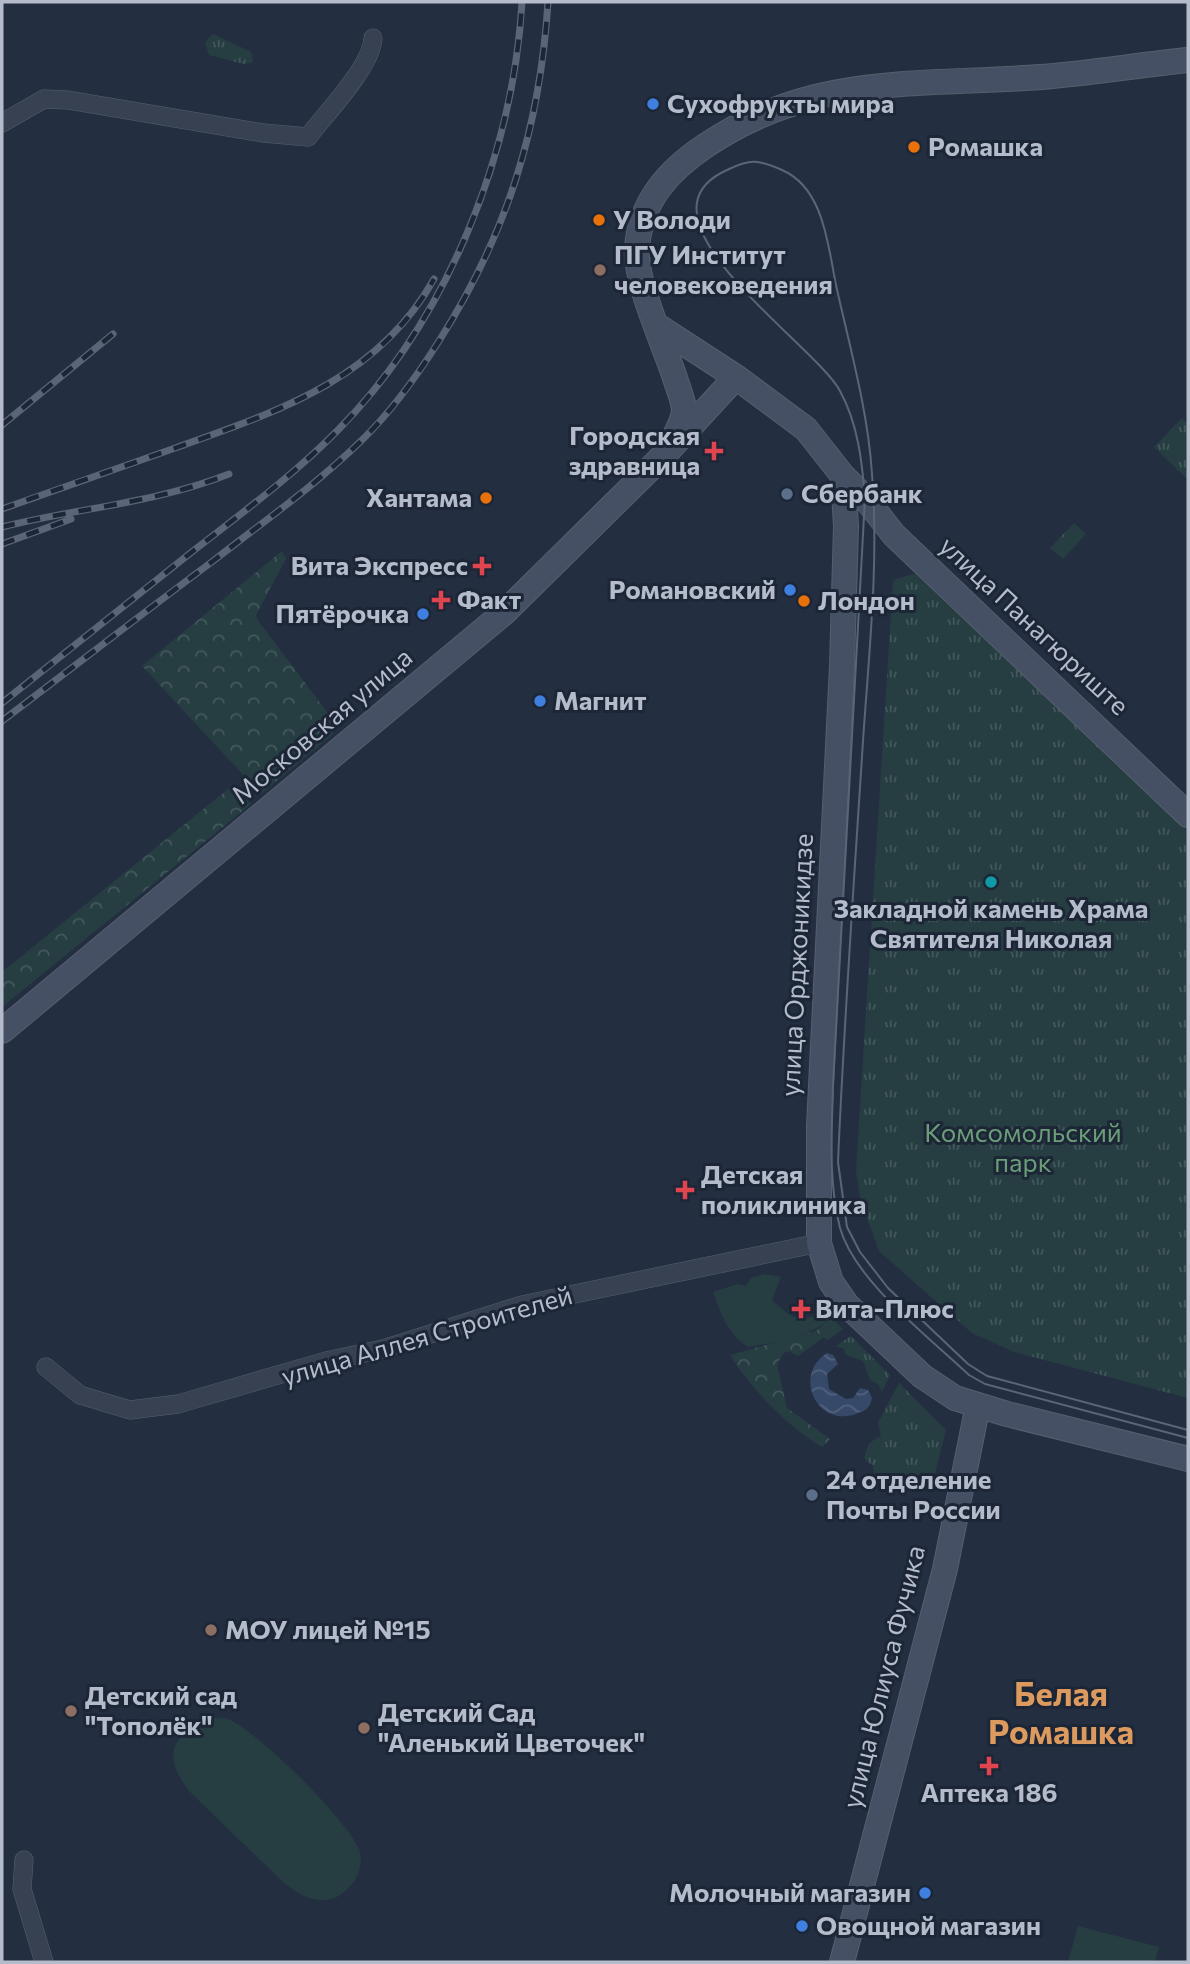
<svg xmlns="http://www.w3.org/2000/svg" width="1190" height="1964" font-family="Commissioner,sans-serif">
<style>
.grass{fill:url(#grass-tufts)}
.forest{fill:url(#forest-crowns)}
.garden{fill:#263e42}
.water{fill:url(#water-waves)}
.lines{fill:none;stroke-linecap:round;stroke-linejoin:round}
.street-casing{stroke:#565f6e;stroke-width:19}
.secondary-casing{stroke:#565f6e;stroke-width:26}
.street{stroke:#384151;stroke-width:18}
.secondary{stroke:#465064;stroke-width:24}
.tram{stroke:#5a6578;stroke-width:2}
.rail-casing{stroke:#5a6578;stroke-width:7}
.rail{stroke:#1d2636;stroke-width:4.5;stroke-dasharray:13;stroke-linecap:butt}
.shop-dot{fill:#3f7fe0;stroke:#1d2636;stroke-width:2.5}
.food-dot{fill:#e8710a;stroke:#1d2636;stroke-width:2.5}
.education-dot{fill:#8d6e63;stroke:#1d2636;stroke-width:2.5}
.health-dot{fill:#e0444e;stroke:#1d2636;stroke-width:2.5}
.service-dot{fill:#5c6f8a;stroke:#1d2636;stroke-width:2.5}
.culture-dot{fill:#0f9aa8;stroke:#1d2636;stroke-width:2.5}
.labels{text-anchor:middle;stroke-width:6;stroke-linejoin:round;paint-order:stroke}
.poi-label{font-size:26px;font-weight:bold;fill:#b4bccb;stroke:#1d2636;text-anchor:start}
.street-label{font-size:26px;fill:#b4bccb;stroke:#1d2636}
.park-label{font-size:26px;fill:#6a9e78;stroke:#1d2636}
.district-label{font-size:33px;font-weight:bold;fill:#dc9a5f;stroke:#1d2636}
</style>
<defs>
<pattern id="grass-tufts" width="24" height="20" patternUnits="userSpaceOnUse" patternTransform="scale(1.75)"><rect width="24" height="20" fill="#263e42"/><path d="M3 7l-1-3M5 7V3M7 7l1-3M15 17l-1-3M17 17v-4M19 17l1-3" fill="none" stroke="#43585c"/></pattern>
<pattern id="forest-crowns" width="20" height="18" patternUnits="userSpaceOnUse" patternTransform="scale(1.75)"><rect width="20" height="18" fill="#263e42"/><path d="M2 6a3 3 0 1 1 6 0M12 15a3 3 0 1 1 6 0" fill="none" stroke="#43585c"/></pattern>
<pattern id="water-waves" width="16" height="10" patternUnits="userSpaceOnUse" patternTransform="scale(1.75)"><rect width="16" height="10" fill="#364969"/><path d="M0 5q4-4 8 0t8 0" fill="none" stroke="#51617d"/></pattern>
</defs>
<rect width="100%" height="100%" fill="#232f41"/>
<path class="grass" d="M213,34l38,18 2,10 -9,2 -35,-9 -4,-13z
M1182,418l6,6v56l-34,-33z
M1074,523l12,11 -23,25 -13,-11z
M916,573l272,254v571l-174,-46 -42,-19 -93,-82 -19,-53 -4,-27 37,-591z
M851,1336l39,39 -8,17 -4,-8 -8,-4 -7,-19 -17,-6 -2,-6 -8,-3z
M899,1383l47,47 -15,60 -57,-15 -1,-9 -9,-8 5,-15 12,-7 -3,-13z"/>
<path class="forest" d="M282,551l4,8 -30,56 1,4 79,105 -4,11 -71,59 -119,-128z
M233,785l18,19 -249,203v-35z
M831,1317l12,12 -15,11 -5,-2 -25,18 -9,-5 -5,2 -7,11 10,44 43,31 -8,8c-36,-22 -70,-57 -92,-92l86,-24z"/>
<path class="garden" d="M764,1274l17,3 -9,23c31,29 26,14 59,17 -23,22 -51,24 -82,30 -21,-11 -28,-33 -36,-55l25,-8 8,2 5,-8z
M204,1718c8,0 19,-1 26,2 28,12 122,104 130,132 5,22 -14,48 -37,48 -16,0 -27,-8 -39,-17l-95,-92c-26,-35 -19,-51 15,-73z
M1078,1926l81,21 -4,15h-87z"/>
<path class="water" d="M827,1353l6,2 5,9 -11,10 2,15 17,10 7,-1 7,-10 8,2 4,8c-2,9 -5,12 -14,15 -39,17 -67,-37 -31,-60z"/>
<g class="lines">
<defs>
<path id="street" d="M2,123l42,-24 24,1 195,33 45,4c18,-24 64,-71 65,-99
M46,1367l34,28 50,15 48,-6 148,-43 57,-12 139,-44 297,-62
M24,1860l-2,29 22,73"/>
<path id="secondary" d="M659,327l77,50 70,52 37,47 3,50 -4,140 -23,460v117l12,39 16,23 75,71 33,22 52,16 181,45
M673,439c5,-9 11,-20 11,-30 -1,-10 -6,-21 -9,-31 -11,-34 -41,-98 -38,-131 4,-46 31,-76 68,-101 107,-73 214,-60 336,-69 49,-4 98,-12 147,-17
M843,476l22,22 29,37 294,280
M2,1031l503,-419 162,-160 69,-75
M842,1962l103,-393 33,-164"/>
</defs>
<use href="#street" class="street-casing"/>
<use href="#secondary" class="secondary-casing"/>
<use href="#street" class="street"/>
<use href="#secondary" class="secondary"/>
<path class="tram" d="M1188,1430l-201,-54 -19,-12 -80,-76 -28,-36 -13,-25 -9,-65c6,-140 16,-281 25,-421 6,-89 16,-178 9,-267 -4,-63 -22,-126 -36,-189 -8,-39 -12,-97 -54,-115 -23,-10 -31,-12 -55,0 -104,47 89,175 113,221 18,33 22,70 25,107l-32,586c-1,48 -5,97 7,144 15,53 89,109 129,147l16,9 203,54"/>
<defs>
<path id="rail" d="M2,425l111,-91
M2,509c58,-21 117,-41 176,-62 101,-36 200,-68 256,-168
M2,527c76,-19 154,-24 227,-53
M2,544l69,-25
M2,703c62,-49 124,-99 186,-148 51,-40 105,-79 150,-125 109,-110 175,-275 184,-428
M2,721c70,-53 140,-107 211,-160 50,-39 103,-76 148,-120 30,-29 56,-65 78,-100 68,-107 101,-213 109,-339"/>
</defs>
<use href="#rail" class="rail-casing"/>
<use href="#rail" class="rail"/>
</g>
<g class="shop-dot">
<circle cx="653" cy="104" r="7"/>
<circle cx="790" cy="590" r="7"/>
<circle cx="423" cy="614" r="7"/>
<circle cx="540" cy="701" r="7"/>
<circle cx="925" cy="1893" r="7"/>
<circle cx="802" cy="1926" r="7"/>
</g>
<g class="food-dot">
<circle cx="914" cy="147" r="7"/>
<circle cx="599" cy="220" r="7"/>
<circle cx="486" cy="498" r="7"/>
<circle cx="804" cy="601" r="7"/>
</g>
<g class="education-dot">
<circle cx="600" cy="270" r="7"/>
<circle cx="211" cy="1630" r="7"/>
<circle cx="71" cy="1711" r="7"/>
<circle cx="364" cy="1728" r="7"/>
</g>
<g class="health-dot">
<path d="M710.5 440.5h7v7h7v7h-7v7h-7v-7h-7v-7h7z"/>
<path d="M478.5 555.5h7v7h7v7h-7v7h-7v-7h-7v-7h7z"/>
<path d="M437.5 589.5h7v7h7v7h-7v7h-7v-7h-7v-7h7z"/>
<path d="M681.5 1179.5h7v7h7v7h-7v7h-7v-7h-7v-7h7z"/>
<path d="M797.5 1298.5h7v7h7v7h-7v7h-7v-7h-7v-7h7z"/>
<path d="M985.5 1755.5h7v7h7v7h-7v7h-7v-7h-7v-7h7z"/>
</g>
<g class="service-dot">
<circle cx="787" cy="494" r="7"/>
<circle cx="812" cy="1495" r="7"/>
</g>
<circle class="culture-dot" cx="991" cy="882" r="7"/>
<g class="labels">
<g class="poi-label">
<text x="667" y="113">Сухофрукты мира</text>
<text x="928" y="156">Ромашка</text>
<text x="613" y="229">У Володи</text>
<text x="614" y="264">ПГУ Институт<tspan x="614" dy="30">человековедения</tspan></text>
<text x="700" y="445" text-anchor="end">Городская<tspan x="700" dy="30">здравница</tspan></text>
<text x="801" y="503">Сбербанк</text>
<text x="472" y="507" text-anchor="end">Хантама</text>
<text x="468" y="575" text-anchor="end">Вита Экспресс</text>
<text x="776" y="599" text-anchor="end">Романовский</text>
<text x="457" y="609">Факт</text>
<text x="818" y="610">Лондон</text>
<text x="409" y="623" text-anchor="end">Пятёрочка</text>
<text x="554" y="710">Магнит</text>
<text x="991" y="918" text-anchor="middle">Закладной камень Храма<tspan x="991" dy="30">Святителя Николая</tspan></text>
<text x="701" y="1184">Детская<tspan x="701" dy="30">поликлиника</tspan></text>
<text x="815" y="1318">Вита-Плюс</text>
<text x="826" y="1489">24 отделение<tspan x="826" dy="30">Почты России</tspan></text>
<text x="225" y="1639">МОУ лицей №15</text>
<text x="85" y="1705">Детский сад<tspan x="85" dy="30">"Тополёк"</tspan></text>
<text x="378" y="1722">Детский Сад<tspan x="378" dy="30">"Аленький Цветочек"</tspan></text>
<text x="989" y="1802" text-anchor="middle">Аптека 186</text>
<text x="911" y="1902" text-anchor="end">Молочный магазин</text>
<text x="816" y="1935">Овощной магазин</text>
</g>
<g class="street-label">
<text transform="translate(1034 626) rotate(43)" y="9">улица Панагюриште</text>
<text transform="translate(322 726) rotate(-40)" y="9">Московская улица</text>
<text transform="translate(797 965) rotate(-87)" y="9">улица Орджоникидзе</text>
<text transform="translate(427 1336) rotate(-16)" y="9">улица Аллея Строителей</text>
<text transform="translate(884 1677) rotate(-76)" y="9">улица Юлиуса Фучика</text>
</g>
<g class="park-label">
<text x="1023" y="1142">Комсомольский<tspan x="1023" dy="30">парк</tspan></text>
</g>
<g class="district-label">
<text x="1061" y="1706">Белая<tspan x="1061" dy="38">Ромашка</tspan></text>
</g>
</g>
<rect width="1190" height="1964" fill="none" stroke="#b4bccb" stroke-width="7"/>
</svg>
